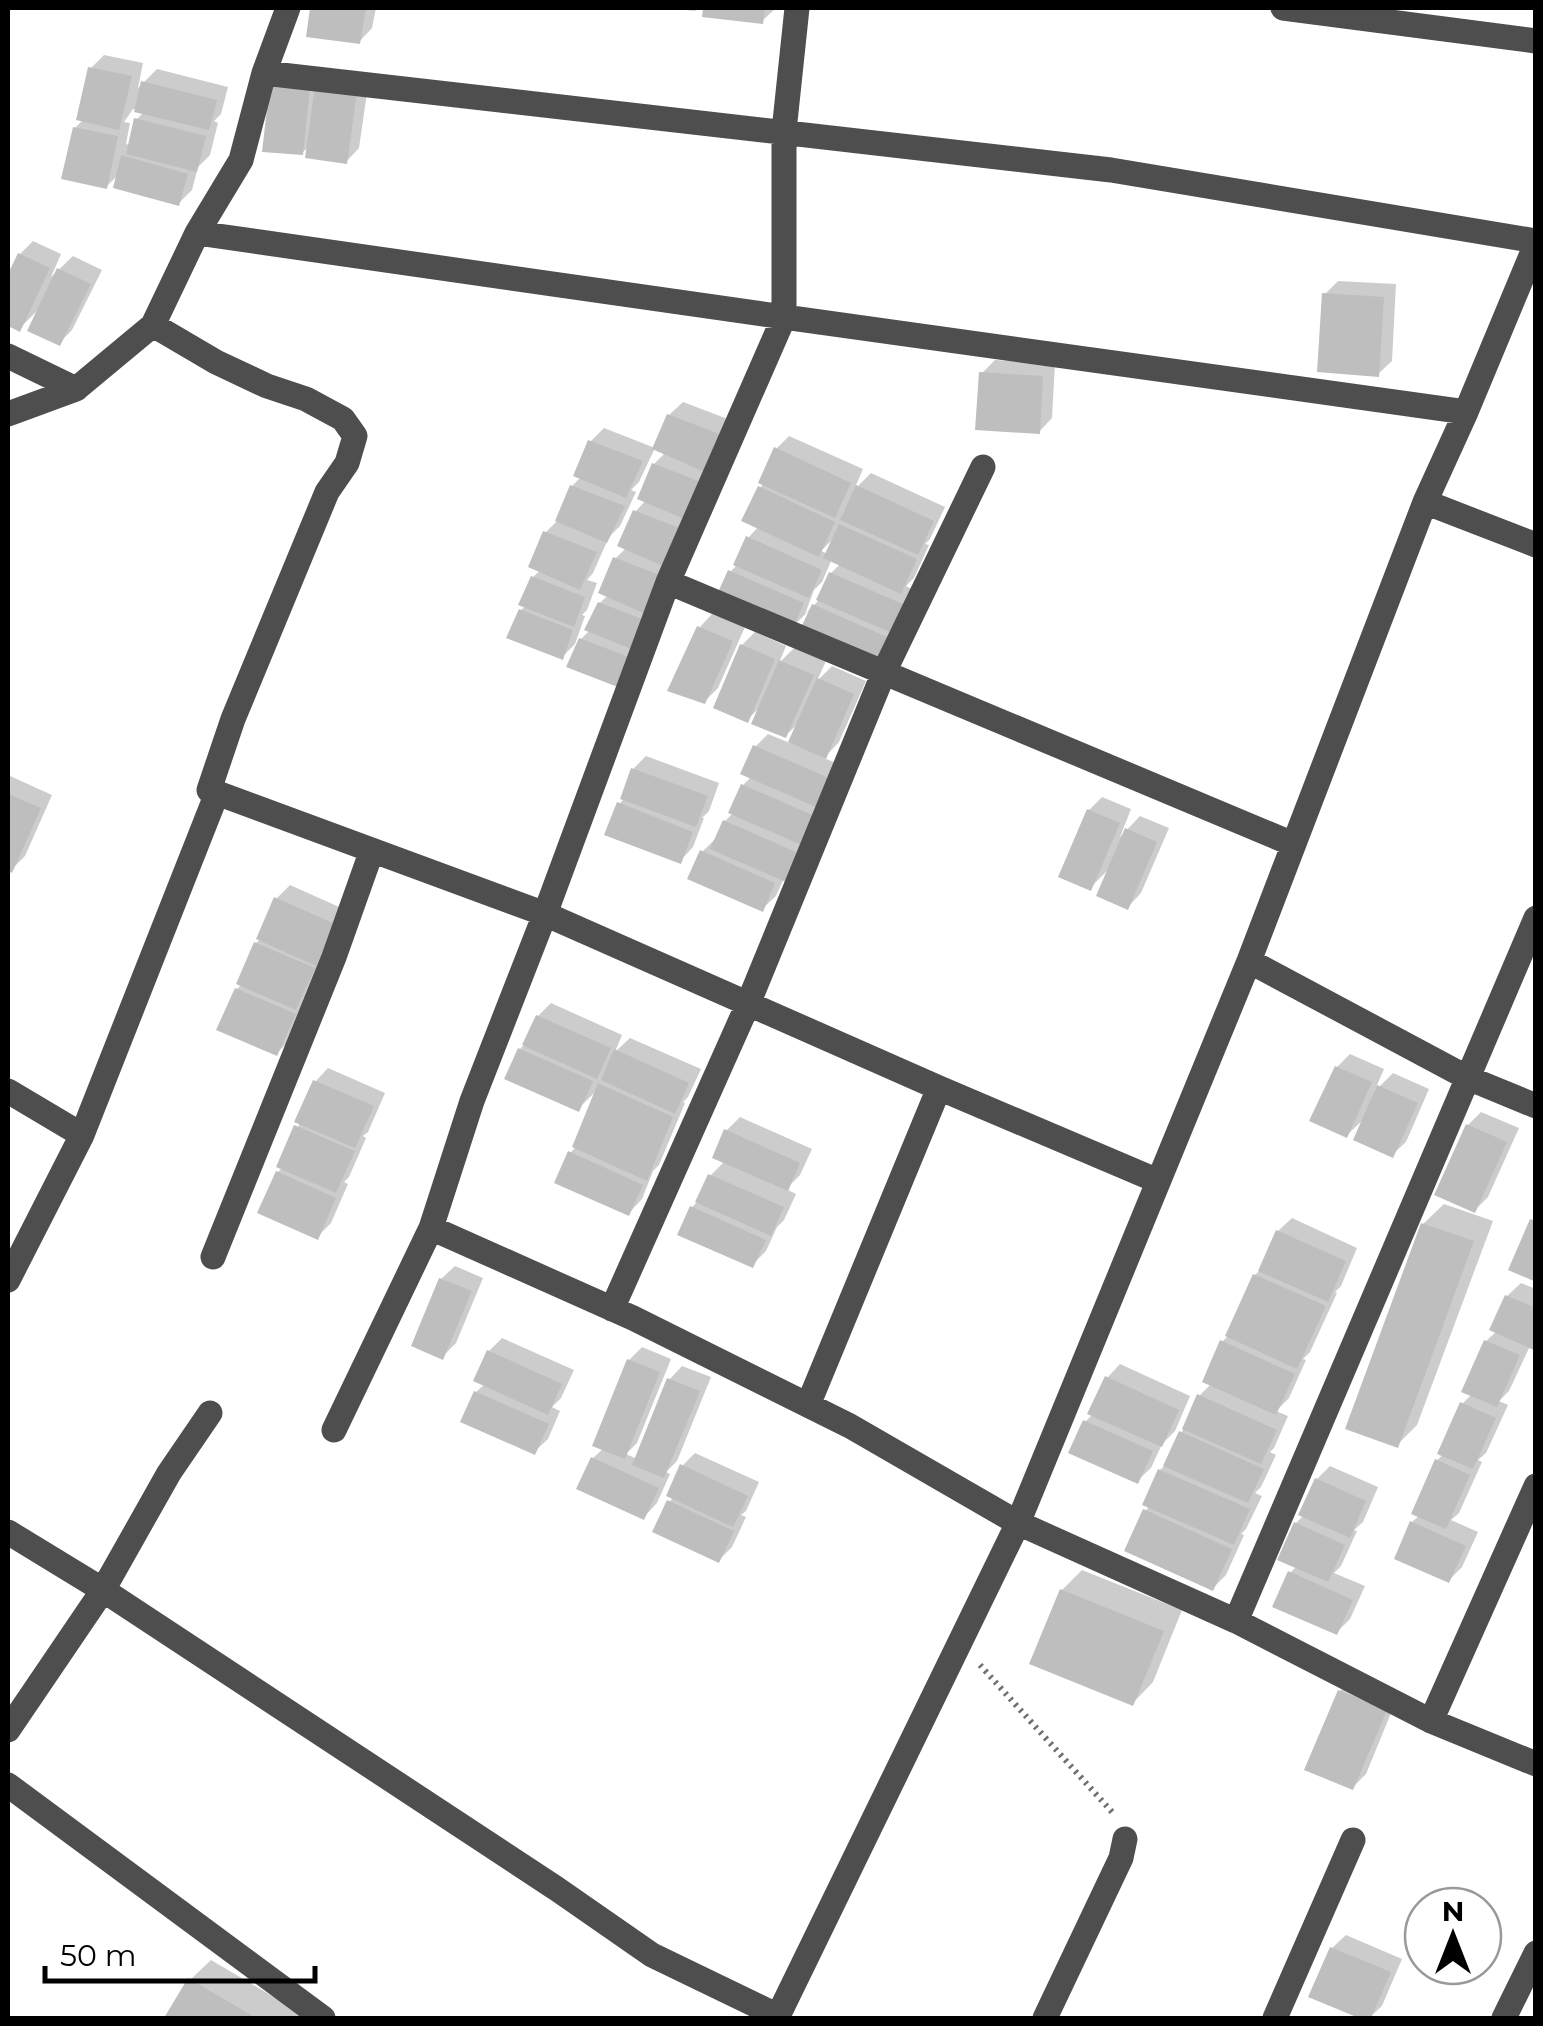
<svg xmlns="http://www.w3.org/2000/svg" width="1543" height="2026" font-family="Montserrat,sans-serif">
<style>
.shadow{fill:#0003;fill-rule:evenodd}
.building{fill:#bebebe}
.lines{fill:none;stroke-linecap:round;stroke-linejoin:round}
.path{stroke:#707070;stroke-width:6;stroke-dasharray:2.5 5;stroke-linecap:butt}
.minor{stroke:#4e4e4e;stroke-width:25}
</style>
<rect width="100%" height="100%" fill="#fff"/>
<path class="shadow" d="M313,8h63l-4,20 -13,14 -50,-7z
M665,8h33l-3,3z
M706,8h70l-14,13 -57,-6z
M104,55l39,8 -5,25 19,-19 71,18 -7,27 -7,7 4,2 -8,32 -12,12 -6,23 -13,13 -60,-29 -12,12 -32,-58 9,-9 7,-51zM133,109l11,3 -7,7 -7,26 -4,-1 4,-21 -6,-1z
M369,79l-10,69 -13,14 -37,-16 -7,7 -30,-70z
M33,241l28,13 -10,23 22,-21 29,14 -30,60 -13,13 -20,-34 -20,20 -11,-6v-43l12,-26z
M1338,281l58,3 -4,77 -14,13 -53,-80z
M995,360l60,4 -3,54 -13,14 -57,-59z
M683,402l50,19 -97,252 -55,-34 9,-9 10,-27 8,-8 7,-36 12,-12 8,-35 11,-12 8,-36 12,-12 3,-37z
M604,428l51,20 -16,34 -8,8 5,2 -16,34 -11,11 -16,36 -6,7 10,3 -10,27 -5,5 3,1 -10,28 -13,13 -41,-47 5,-4 7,-29 8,-7 4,-37 13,-13 14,-34 10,-10 9,-35z
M789,436l74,33 -9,21 17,-17 74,34 -15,32 -5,5 4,1 -15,33 -8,8 10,5 -29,58 -74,-42 -23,22 -60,-57 8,-8 10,-26 11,-12 1,-38 4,-5 12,-34zM835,537l-7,17 -7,-3zM832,559l8,5 -9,9 -12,27 -14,14 9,-24 8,-8z
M712,614l33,13 -27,61 -13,13 -6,-73z
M755,632l31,14 -7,17 15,-15 32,13 -9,20 15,-15 34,15 -27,61 -15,16 17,7 -13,39 -44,74 -8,18 -14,13 -60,-57 13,-13 10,-18 9,-9 9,-27 9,-9 3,-29 13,-13 22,9 10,-21 -14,13 -24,-30 -15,15 -8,-72z
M646,756l73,27 -10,28 -7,7h2l-11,29 -13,14 -61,-57 6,-6 8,-29z
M8,775l44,20 -27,61 -14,14 -3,-2z
M1102,797l29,12 -11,28 20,-21 29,12 -28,65 -13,14 -18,-39 -20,20 -1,-78z
M290,885l56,25 -37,84 -6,5 4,2 -17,39 -13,13 -40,-64 5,-5 14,-41 5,-4 15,-40z
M551,1003l71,32 -7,17 15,-14 71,31 -13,28 -5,5 2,1 -26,62 -6,6 -11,28 -13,14 -59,-60 6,-6 22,-58 -20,20 -58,-60 6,-6 12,-27z
M1350,1054l34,15 -10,23 19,-19 36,16 -23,53 -14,13 -26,-38 -19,18 -10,-68z
M328,1068l57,25 -17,39 -5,4 3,2 -17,39 -5,5 4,2 -17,39 -14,14 -39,-65 5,-5 32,-85z
M1481,1112l38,16 -31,69 -13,13 -7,-85z
M740,1117l72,32 -12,26 -14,14 10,5 -12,26 -7,7 -11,24 -14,14 -60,-58 7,-7 11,-24 15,-15 1,-30z
M1444,1204l49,17 -76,204 -20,20 26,-221z
M1292,1218l65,30 -16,38 -6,6 2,1 -27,59 -7,7 3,1 -17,38 -13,13 12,5 -14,32 -4,4 6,3 -15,32 -6,6 7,3 -16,33 -5,5 3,1 -18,40 -13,13 -68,-77 5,-5 10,-36 7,-7 32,-67 13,-13 10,-41 5,-5 28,-62 7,-7 16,-37z
M455,1266l28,12 -27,65 -14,14 -1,-78z
M1521,1283l15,6v59l-6,-2 -21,45 -10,10 9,4 -22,48 -8,7 4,2 -23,51 -8,7 27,12 -16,35 -13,13 -37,-58 8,-7 17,-55 7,-6 18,-50 10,-10 14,-53 11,-10 10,-35z
M502,1338l72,32 -13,28 -9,9 8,4 -12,28 -14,13 -58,-60 9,-8 4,-33z
M642,1347l29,12 -34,84 -11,11 11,5 32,-79 13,-14 29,11 -34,84 -11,11 4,2 -13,29 -13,14 -51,-59 11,-10 25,-88z
M1120,1364l70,32 -15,35 -13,13 -11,24 -14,13 -52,-59 8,-8 14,-36z
M695,1453l64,29 -13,29 -5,4 5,2 -14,30 -13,13 -50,-58 5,-5 8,-31z
M1330,1466l48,21 -15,35 -9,8 3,1 -16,35 -7,7 31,13 -15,33 -13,13 -47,-59 7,-7 -1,-43 8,-8 13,-36z
M1082,1570l100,40 -29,72 -20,21 -71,-113z
M1353,1678l45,18 -32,78 -13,13 -13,-96z
M1346,1935l56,24 -20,47 -13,12 -57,-22 20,-48z
M211,1960l90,53 -4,5h-130l23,-38z"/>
<path class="building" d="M310,8h56l-6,36 -54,-7z
M703,8h62l-2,16 -61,-7z
M88,67l44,9 -13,54 -43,-10z
M141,81l76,19 -8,30 -75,-18z
M270,82l40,4 -7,69 -41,-3z
M315,86l42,6 -10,72 -42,-6z
M134,118l72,18 -9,36 -71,-18z
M73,127l45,9 -11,53 -46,-10z
M121,155l67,19 -9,32 -66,-18z
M18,253l32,15 -30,64 -12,-6v-52z
M57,268l34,16 -31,62 -33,-15z
M1322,293l62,4 -5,80 -62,-5z
M979,372l64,4 -3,58 -65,-4z
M667,414l55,21 -17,37 -53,-23z
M588,440l55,21 -17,37 -53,-22z
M774,447l77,36 -16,35 -77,-35z
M652,463l54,21 -17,37 -52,-22z
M570,485l55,21 -18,37 -52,-22z
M856,485l78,36 -16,34 -78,-35z
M758,486l77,36 -16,35 -78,-36z
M633,510l54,21 -17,38 -53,-23z
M839,524l78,35 -16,35 -78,-36z
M543,531l54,21 -17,38 -52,-23z
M746,536l76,34 -13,28 -76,-33z
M613,557l54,21 -17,38 -52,-23z
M728,570l76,33 -13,29 -76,-33z
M829,572l76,33 -13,28 -76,-33z
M531,576l54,21 -11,30 -56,-22z
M598,602l54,21 -11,30 -57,-23z
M812,604l75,33 -13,29 -75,-34z
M519,609l54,21 -10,30 -57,-22z
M697,626l36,15 -28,63 -38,-13z
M579,638l55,21 -11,30 -57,-22z
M740,644l35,15 -27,64 -35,-15z
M779,660l35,15 -28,63 -35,-14z
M817,678l37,16 -28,65 -38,-17z
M753,745l76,33 -13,29 -76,-33z
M631,768l77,28 -12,31 -76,-28z
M741,784l76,33 -13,29 -76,-33z
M8,794l33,14 -29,65 -4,-2z
M617,802l76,30 -12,32 -77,-29z
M1087,809l33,14 -29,68 -33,-14z
M723,820l75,33 -12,29 -76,-33z
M1125,828l32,14 -29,68 -32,-14z
M700,850l75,33 -12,29 -76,-33z
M274,897l61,27 -19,42 -60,-27z
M254,942l61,26 -19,42 -60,-26z
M235,988l61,26 -19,42 -61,-26z
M536,1015l75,33 -14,31 -75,-34z
M518,1048l75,33 -14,31 -75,-33z
M614,1049l75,34 -14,31 -74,-34z
M1335,1066l37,16 -25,56 -38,-17z
M313,1080l61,26 -19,42 -61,-26z
M598,1083l75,34 -26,64 -75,-34z
M1377,1085l41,18 -25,55 -40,-18z
M1466,1124l41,18 -32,71 -41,-18z
M294,1125l61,26 -19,42 -60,-26z
M724,1129l76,34 -12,28 -76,-33z
M568,1151l75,34 -14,31 -75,-33z
M276,1171l60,27 -18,42 -61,-27z
M708,1174l76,33 -13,29 -76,-34z
M690,1206l76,34 -13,28 -76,-33z
M1530,1219l6,2v61l-28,-12z
M1421,1223l53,18 -76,207 -53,-19z
M1276,1230l70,31 -18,41 -70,-31z
M1253,1274l73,32 -29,63 -72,-33z
M439,1278l33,13 -29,69 -32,-14z
M1505,1295l31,13v43l-47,-21z
M1220,1340l75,34 -19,41 -74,-33z
M1484,1340l36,15 -23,52 -36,-15z
M487,1350l75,34 -14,31 -75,-34z
M627,1359l33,13 -35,87 -33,-13z
M1105,1376l74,34 -17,37 -75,-33z
M667,1378l33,13 -36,87 -32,-13z
M474,1391l75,33 -14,31 -75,-33z
M1197,1394l80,36 -16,34 -79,-35z
M1460,1402l36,16 -23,51 -36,-15z
M1083,1420l70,31 -15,33 -70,-31z
M1179,1431l85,38 -16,34 -85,-37z
M591,1457l68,31 -15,32 -68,-31z
M1435,1459l35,16 -24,54 -35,-15z
M680,1464l68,32 -15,31 -67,-31z
M1158,1469l92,40 -16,36 -92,-40z
M1315,1478l51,23 -16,37 -52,-23z
M667,1500l67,31 -15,32 -67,-31z
M1143,1509l89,40 -19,42 -89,-40z
M1410,1521l56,25 -17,37 -55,-24z
M1294,1522l51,23 -17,37 -51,-22z
M1288,1571l65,29 -16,35 -65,-28z
M1060,1589l104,42 -31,75 -104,-42z
M1338,1690l49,20 -34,80 -49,-20z
M1330,1947l61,25 -20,46h-12l-51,-21z
M188,1978l68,40h-92z"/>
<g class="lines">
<path class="path" d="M980,1665l132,147"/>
<path class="minor" d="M797,8l-13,123v186l682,95
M1283,8l253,33
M264,73l847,97 425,71
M153,325l63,37 51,24 39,13 37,20 12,17 -8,27 -20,29 -94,227 -24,71 336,124 123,-332 116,-265 -587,-84
M8,356l68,33
M8,414l68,-25 77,-64 44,-92 44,-73 23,-87 24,-65
M1425,502l111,43
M668,582l625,262
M1249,961l219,117 68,28
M8,1091l74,44
M431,1228l41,-127 73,-187 394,174 219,93
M213,1257l121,-300 38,-107
M8,1280l74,-145 135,-342
M612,1309l136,-305 136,-332 99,-205
M808,1405l131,-317
M334,1430l97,-202 202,90 217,108 168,97 218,98 195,100 105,43
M8,1532l95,58 454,299 95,66 126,61
M1236,1621l300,-703
M1431,1721l105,-235
M8,1730l95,-140 66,-117 41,-60
M8,1785l315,233
M777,2018l241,-495 231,-562 176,-459 41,-90 70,-168
M1045,2018l76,-160 4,-19
M1275,2018l78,-178
M1504,2018l32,-65"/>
</g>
<rect width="1543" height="2026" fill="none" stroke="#000000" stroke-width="20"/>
<g transform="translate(1453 1936)"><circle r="48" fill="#ffffff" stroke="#999999" stroke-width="2.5"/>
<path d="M0-8L18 38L0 25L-18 38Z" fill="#000000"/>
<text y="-15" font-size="28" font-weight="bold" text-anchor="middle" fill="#000000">N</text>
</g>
<path d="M45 1966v15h270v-15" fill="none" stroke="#000000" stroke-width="5"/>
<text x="60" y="1966" font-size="30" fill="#000000" stroke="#ffffff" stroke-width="8" paint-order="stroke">50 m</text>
</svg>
